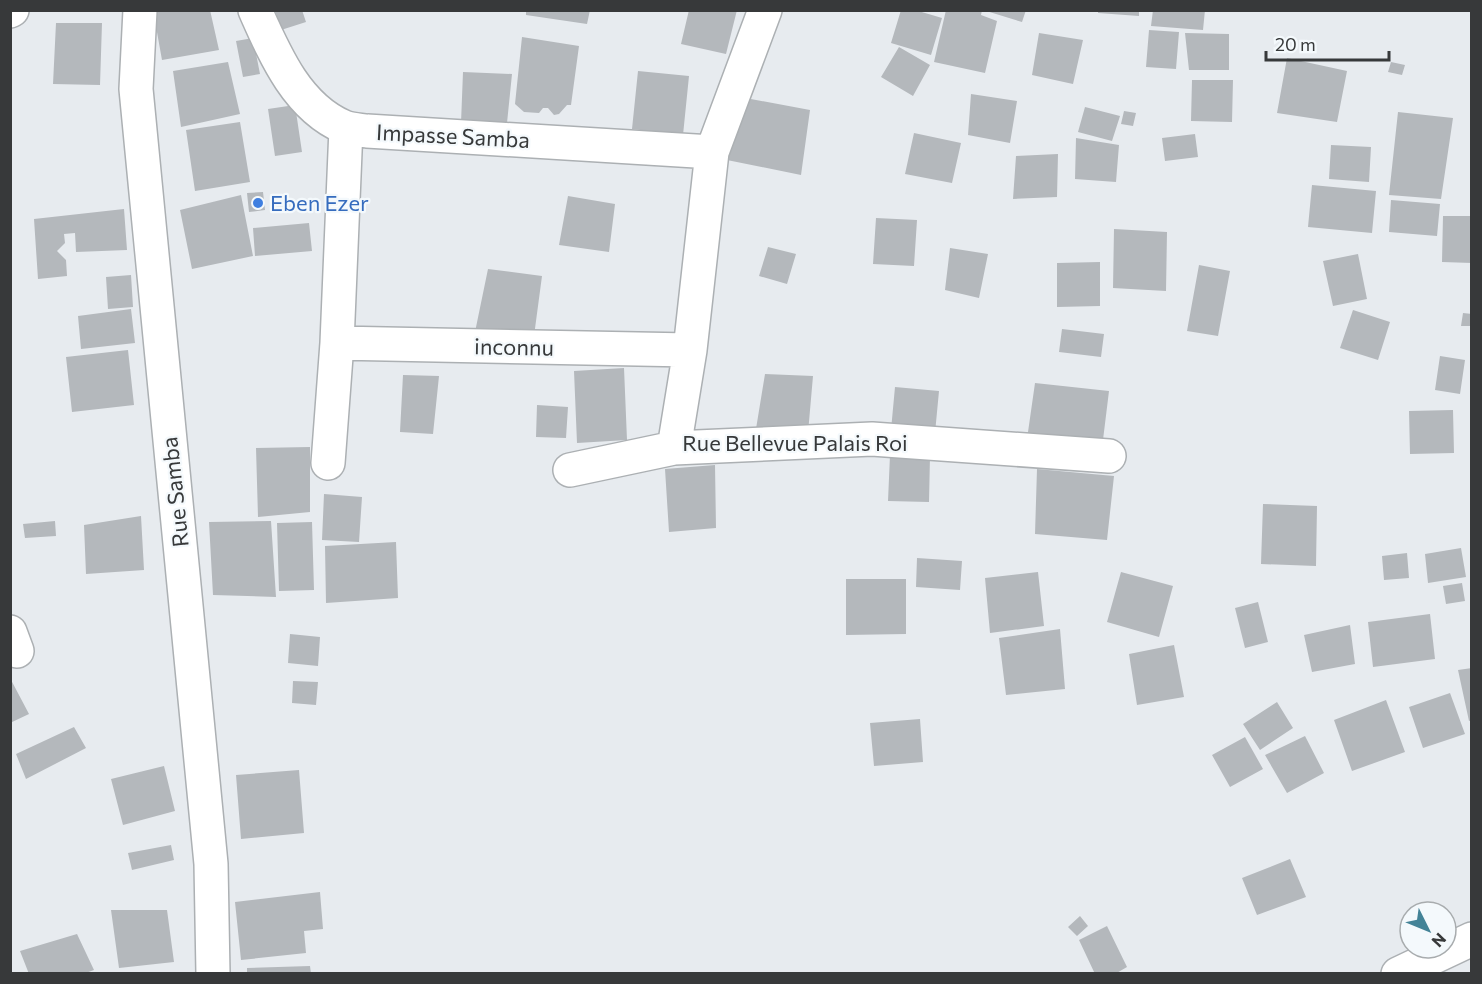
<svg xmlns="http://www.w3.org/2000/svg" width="1482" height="984" font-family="Commissioner,sans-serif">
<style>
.building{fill:#b4b8bc}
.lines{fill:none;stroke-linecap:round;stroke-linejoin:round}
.minor-casing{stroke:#acb0b3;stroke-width:36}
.minor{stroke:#fff;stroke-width:33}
.shop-dot{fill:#3f7fe0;stroke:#f4f9fc;stroke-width:2}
.labels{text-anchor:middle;stroke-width:4.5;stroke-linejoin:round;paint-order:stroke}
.street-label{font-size:22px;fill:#37393a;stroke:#f4f9fc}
.shop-label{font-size:22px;fill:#366cbe;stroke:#f4f9fc;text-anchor:start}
</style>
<rect width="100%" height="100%" fill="#e7ebef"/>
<path class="building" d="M153,10h57l9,40 -57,10z
M275,10h27l4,12 -25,8z
M526,10h64l-3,14 -61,-9z
M689,10h48l-11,44 -45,-10z
M901,10h14l27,8 -11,37 -40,-12z
M946,10h36l-1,5 16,6 -12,52 -51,-11z
M983,10h43l-4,12z
M1098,10h41v6l-41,-3z
M1153,10h52l-2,20 -52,-4z
M56,23h46l-2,62 -47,-1z
M1149,30l30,2 -3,37 -30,-2z
M1039,33l44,7 -10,44 -41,-9z
M1185,33l44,1v36h-40z
M522,37l57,9 -8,59h-4l-8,9 -5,1 -6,-7h-5l-4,5 -15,-1 -9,-8z
M253,38l7,36 -17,3 -7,-36z
M899,47l31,18 -17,31 -32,-19z
M1287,58l60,13 -10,51 -60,-9z
M228,62l12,52 -59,13 -8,-56z
M1391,62l14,3 -3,10 -14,-3z
M638,71l51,5 -6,59 -51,-6z
M463,72l49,2 -5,49h-46z
M1192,80h41l-1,42 -41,-1z
M971,94l46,7 -7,42 -42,-8z
M735,96l75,14 -9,65 -79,-16z
M295,105l7,47 -27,4 -7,-47z
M1085,107l35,9 -8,25 -34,-9z
M1124,111l12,2 -3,13 -12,-2z
M1398,112l55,6 -12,81 -52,-4z
M240,122l10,60 -55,9 -9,-61z
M914,133l47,10 -9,40 -47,-9z
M1195,134l3,23 -33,4 -3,-23z
M1076,138l43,7 -3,37 -41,-3z
M1331,145l40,2 -2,35 -40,-3z
M1058,154l-1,43 -44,2 3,-43z
M1312,185l64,6 -4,42 -64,-6z
M263,192l2,18 -16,2 -2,-19z
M241,195l12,61 -61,13 -12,-59z
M568,196l47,8 -6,48 -50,-7z
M1391,200l49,4 -3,32 -48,-4z
M124,209l3,41 -51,2 -1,-19 -11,1 1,9 -8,8 9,9 1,16 -29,3 -4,-60z
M1443,216h29v47l-30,-1z
M876,218l41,2 -3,46 -41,-2z
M309,223l3,28 -57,5 -2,-28z
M1114,229l53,3 -1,59 -53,-3z
M768,247l28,7 -9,30 -28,-8z
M950,248l38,6 -9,44 -34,-8z
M1358,254l9,45 -34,7 -10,-45z
M1100,262v44l-43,1v-44z
M1199,265l31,6 -12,65 -31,-5z
M488,269l54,7 -8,60 -59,-4z
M131,275l2,32 -25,2 -2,-32z
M131,309l4,34 -54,6 -3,-33z
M1353,310l37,12 -12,38 -38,-12z
M1463,313l9,1v12h-11z
M1062,329l42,5 -3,23 -42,-5z
M128,350l6,55 -62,7 -6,-55z
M1440,356l25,4 -5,34 -25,-4z
M624,368l3,72 -50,3 -3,-72z
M765,374l48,2 -5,57 -53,2z
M403,375l36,1 -6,58 -33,-2z
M1035,383l74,8 -7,57 -75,-9z
M895,387l44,4 -4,42 -44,-3z
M537,405l31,2 -2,31 -30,-1z
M1453,410l1,43 -44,1 -1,-43z
M310,447v65l-52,5 -2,-69z
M890,455l40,1 -1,46 -41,-1z
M715,465l1,63 -47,4 -4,-63z
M1037,469l77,7 -7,64 -72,-6z
M324,494l38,3 -3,45 -37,-2z
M1263,504l54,2 -1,60 -55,-2z
M141,516l3,54 -58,4 -2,-49z
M55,521l1,15 -31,2 -2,-14z
M271,521l5,76 -63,-2 -4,-73z
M312,522l2,68 -35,1 -2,-68z
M396,542l2,56 -72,5 -1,-57z
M1461,548l5,29 -38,6 -3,-29z
M1407,553l2,25 -25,2 -2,-24z
M917,558l45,3 -2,29 -44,-3z
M1038,572l6,54 -54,7 -5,-55z
M1121,572l52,14 -14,51 -52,-15z
M846,579h60v55l-60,1z
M1462,583l3,18 -19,3 -3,-18z
M1258,602l10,40 -23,6 -10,-40z
M1430,614l5,45 -62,8 -5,-45z
M1350,625l5,39 -43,8 -8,-37z
M1060,629l5,60 -59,6 -7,-57z
M290,634l30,3 -2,29 -30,-3z
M1174,645l10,52 -47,8 -8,-51z
M1472,668v52l-3,1 -11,-51z
M10,678l19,36 -19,9z
M293,681l25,1 -2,23 -24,-2z
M1450,693l15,41 -42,14 -14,-41z
M1386,700l19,52 -53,19 -18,-51z
M1277,702l16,26 -33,22 -17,-26z
M920,719l3,43 -49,4 -4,-43z
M74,727l12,21 -60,31 -10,-25z
M1305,736l19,37 -37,20 -22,-38z
M1245,737l18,32 -33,18 -18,-32z
M164,766l11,45 -52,14 -12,-46z
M299,770l5,63 -63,6 -5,-64z
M171,845l3,15 -42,10 -4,-17z
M1290,859l16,38 -49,18 -15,-37z
M320,892l3,37 -19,2 2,22 -65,7 -6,-58z
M111,910h56l7,52 -55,6z
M1080,916l8,10 -11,10 -9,-9z
M1107,926l20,41 -12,7h-20l-16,-34z
M77,934l17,36 -11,4h-54l-9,-23z
M310,966l1,8h-64v-6z"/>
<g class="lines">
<defs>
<path id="minor" d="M140,10l-4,79 75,775 2,110
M255,10c20,45 42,97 89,117 7,3 16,3 23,4l345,21
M765,10l-53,142 -22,198 -16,98 198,-9 237,17
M10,11l2,-1
M337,343l9,-215
M328,463l9,-120 353,7
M570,470l104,-22
M10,632l7,19
M1398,974l74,-35"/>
</defs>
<use href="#minor" class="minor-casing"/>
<use href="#minor" class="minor"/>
</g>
<circle class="shop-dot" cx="258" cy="203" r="6"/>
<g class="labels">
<g class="street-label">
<text transform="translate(453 136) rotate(3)" y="8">Impasse Samba</text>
<text transform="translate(514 347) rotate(1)" y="8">inconnu</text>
<text x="795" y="451">Rue Bellevue Palais Roi</text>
<text transform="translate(175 492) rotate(-96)" y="8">Rue Samba</text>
</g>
<g class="shop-label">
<text x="270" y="211">Eben Ezer</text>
</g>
</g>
<rect width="1482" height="984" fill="none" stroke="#37393a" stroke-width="24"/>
<g transform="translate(1428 930) rotate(133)"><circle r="28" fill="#f4f9fc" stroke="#a8acae" stroke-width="1.5"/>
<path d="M0-4.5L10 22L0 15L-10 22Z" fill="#438397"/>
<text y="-9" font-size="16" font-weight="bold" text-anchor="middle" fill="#37393a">N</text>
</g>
<path d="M1266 51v9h123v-9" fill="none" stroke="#37393a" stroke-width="3"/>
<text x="1275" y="51" font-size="18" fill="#37393a" stroke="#f4f9fc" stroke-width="4.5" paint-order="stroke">20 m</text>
</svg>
